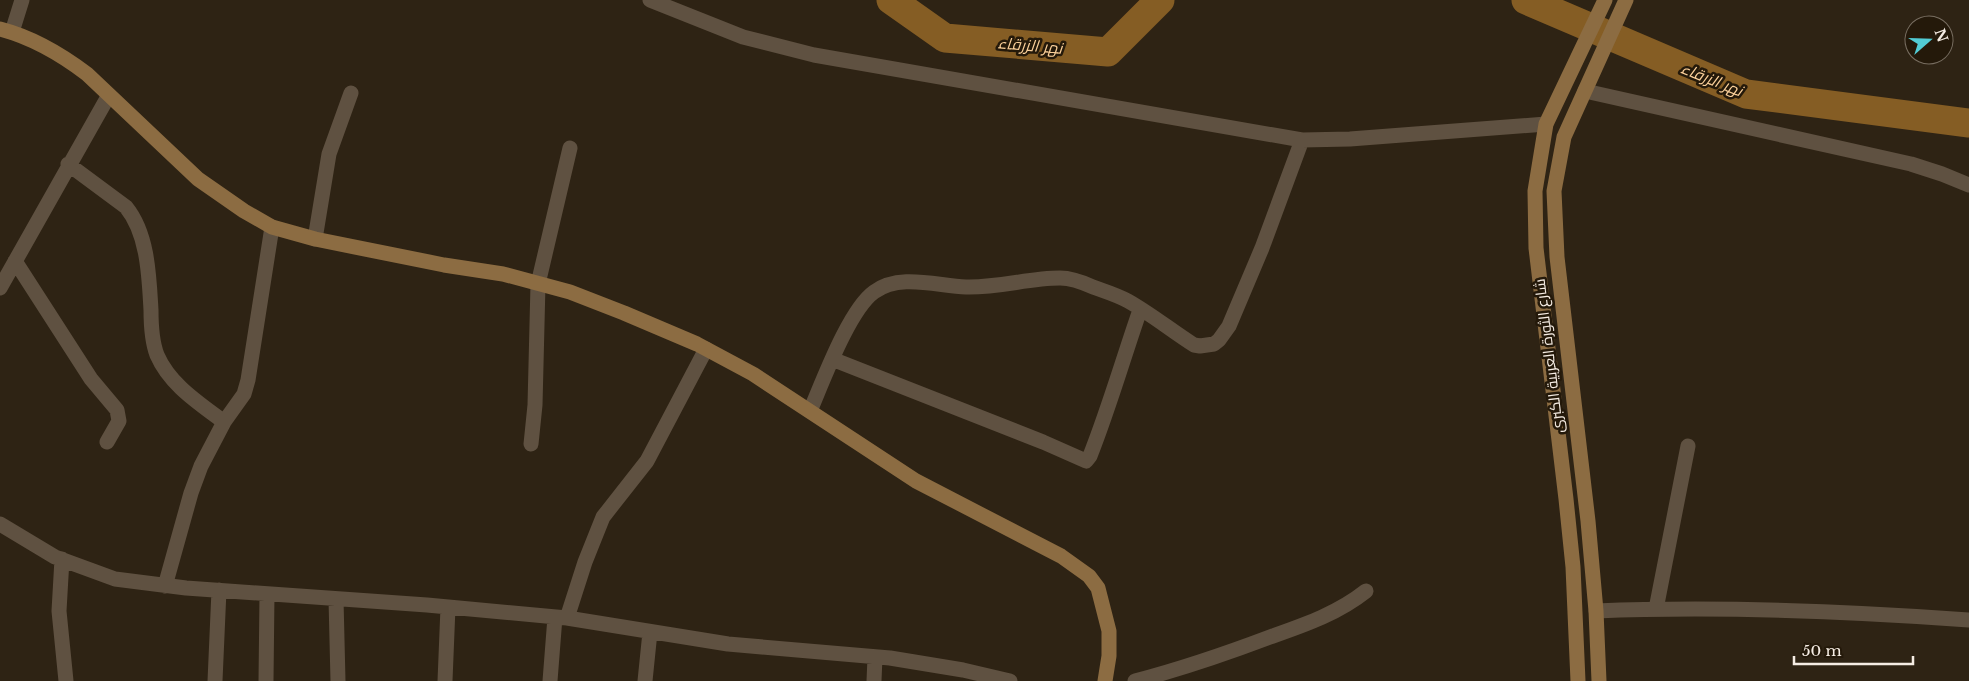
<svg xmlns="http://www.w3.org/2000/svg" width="1969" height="681" font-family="'Libre Baskerville',Cairo,serif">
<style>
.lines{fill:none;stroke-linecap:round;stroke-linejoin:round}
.river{stroke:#855d24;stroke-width:29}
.street{stroke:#5f5141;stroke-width:15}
.secondary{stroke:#8c6c42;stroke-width:15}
.labels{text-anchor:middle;stroke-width:5;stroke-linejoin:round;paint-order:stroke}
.street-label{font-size:15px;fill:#f6ede4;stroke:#24190a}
.water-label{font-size:16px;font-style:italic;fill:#fbd09a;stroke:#24190a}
</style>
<rect width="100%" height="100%" fill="#2e2314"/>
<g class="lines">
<path class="river" d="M891,0l54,38 163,14 52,-52
M1526,0l220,94 223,29"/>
<path class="street" d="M650,0l93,37 71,18 488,85
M12,32l10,-32
M1585,91l326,73 31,10 27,11
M68,164l58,43c22,27 23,69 25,103 0,14 1,32 6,45 13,30 42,48 67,67
M315,239l14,-85 22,-61
M15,261l76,118 26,31 2,11 -12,21
M0,288l109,-193
M832,359l211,83 43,19 4,-5c19,-48 33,-97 50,-146
M810,411c13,-30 39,-101 64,-119 26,-19 63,-6 92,-5 32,1 63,-9 94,-9 12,0 22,4 33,9 11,4 24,8 35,14 23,13 44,30 66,44l6,1 14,-2 5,-4 10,-14 33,-78 40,-108 48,-1 196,-15
M531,444l4,-39 3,-121 32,-136
M0,524l55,33 60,22 71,9 241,17 140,13 161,26 162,14 73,12 47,11
M62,559l-3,52 7,70
M165,586l26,-93 10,-27 23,-44 20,-28 4,-14 24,-153
M336,599l2,82
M1656,609l32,-163
M1596,611c124,-5 249,0 373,9
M567,618l18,-56 18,-45 44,-56 59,-112
M215,681l4,-91
M266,681l1,-87
M445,681l3,-74
M550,681l5,-64
M645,681l5,-49
M874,681l1,-24
M1135,681c46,-12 90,-27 135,-44 34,-12 67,-23 96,-46"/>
<path class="secondary" d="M0,29c31,8 62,26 87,45l111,105 46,32 28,16 43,12 129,26 59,9 67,18 54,21 73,31 56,30 163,107 145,75 28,20 9,12 11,43v25l-4,25
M1578,681l-5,-114 -7,-68 -30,-251 -1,-57 11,-67 59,-124
M1599,681l-3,-70 -8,-90 -31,-264 -3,-66 10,-54 62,-137"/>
</g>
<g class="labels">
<g class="street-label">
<text transform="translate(1549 356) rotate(-97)" y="5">شارع الثورة العربية الكبرى</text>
</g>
<g class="water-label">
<text transform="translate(1030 45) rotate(5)" y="6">نهر الزرقاء</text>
<text transform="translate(1712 79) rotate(22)" y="6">نهر الزرقاء</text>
</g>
</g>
<g transform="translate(1929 40) rotate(70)"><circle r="24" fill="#24190a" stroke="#786e61"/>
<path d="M0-4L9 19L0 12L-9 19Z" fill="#52ccd5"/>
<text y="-8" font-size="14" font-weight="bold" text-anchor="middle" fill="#f6ede4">N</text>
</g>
<path d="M1794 656v8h119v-8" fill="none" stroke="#f6ede4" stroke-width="2.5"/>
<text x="1802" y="656" font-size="15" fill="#f6ede4" stroke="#24190a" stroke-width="4" paint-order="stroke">50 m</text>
</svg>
